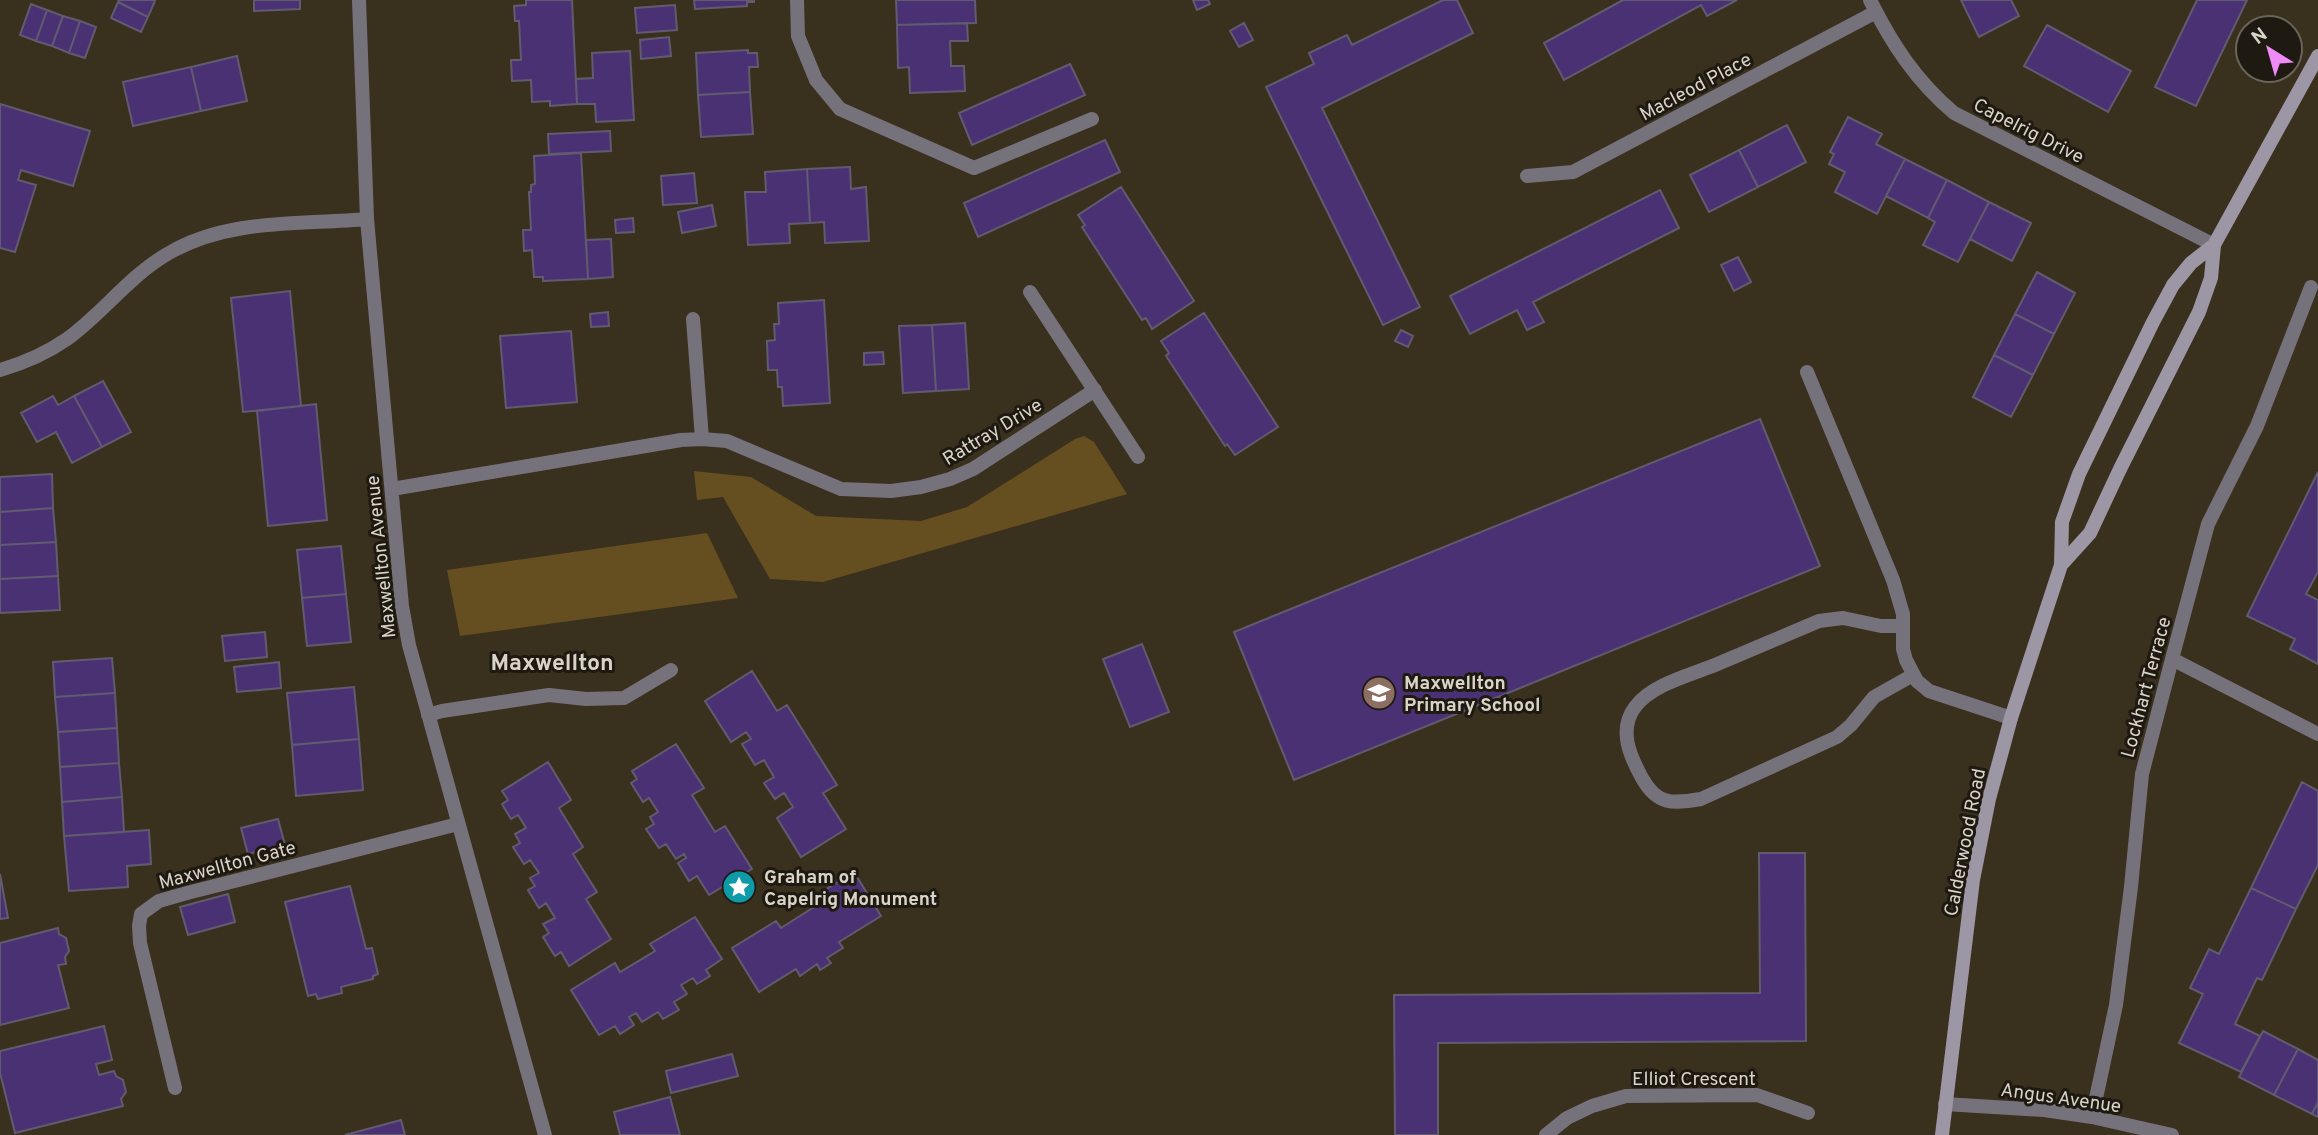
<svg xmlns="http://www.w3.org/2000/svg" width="2318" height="1135" font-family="Overpass,sans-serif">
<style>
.green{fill:#654e20}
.building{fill:#4a3174;stroke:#615b6f;stroke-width:2}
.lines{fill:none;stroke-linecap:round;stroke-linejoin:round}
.lane{stroke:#76727c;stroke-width:14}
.street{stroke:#76727c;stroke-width:14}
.secondary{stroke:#9c96a5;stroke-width:14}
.labels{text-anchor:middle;stroke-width:6;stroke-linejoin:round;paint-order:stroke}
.street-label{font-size:19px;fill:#dad4c8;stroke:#1e1911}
.poi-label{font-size:19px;font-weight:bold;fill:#dad4c8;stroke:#1e1911;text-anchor:start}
.quarter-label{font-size:23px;font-weight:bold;fill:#dad4c8;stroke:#1e1911}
</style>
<rect width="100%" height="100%" fill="#3a301e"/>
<path class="green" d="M1084,436l10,6 33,52 -304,88 -53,-3 -47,-82 -26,3 -3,-29 57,6 65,39 105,5 46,-14 108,-68z
M707,533l31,65 -278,38 -13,-66z"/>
<path class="building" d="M119,0h34l2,1 -7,16 -30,-15z
M254,0h46v9l-46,2z
M526,0h46l5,104 -27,2v-5l-18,1 -1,-22 -19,1 -1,-21h10l-2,-39h-4l-1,-15 12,-1z
M694,0h60v2h-7v4l-52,3z
M896,0h79l1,23 -79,2z
M1193,0h15l2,4 -13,6z
M1443,0h14l16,33 -151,75 98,199 -37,18 -117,-238 48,-23 -5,-11 38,-18 5,10z
M1623,0h114l-30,16 -6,-11 -137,75 -20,-37z
M1961,0h50l8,16 -40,21z
M2197,0h50l-51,106 -41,-19z
M118,2l30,15 -7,15 -30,-14z
M31,4l16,6 -11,31 -16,-6z
M675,5l2,25 -40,3 -2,-25z
M47,10l16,6 -11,30 -16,-5z
M63,16l17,5 -11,32 -17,-7z
M80,21l16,6 -11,31 -16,-5z
M967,23l1,18h-18l1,25h13l1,25 -55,2 -1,-26 -11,1 -1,-43z
M1244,23l9,17 -14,7 -9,-16z
M2047,25l84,46 -23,41 -84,-46z
M669,37l2,19 -30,3 -1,-19z
M748,50v3h9l1,14h-9l1,25 -52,3 -2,-42z
M630,51l4,69 -38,2 -1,-18h-18l-1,-25 17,-1 -1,-25z
M237,56l10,45 -46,10 -10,-44z
M1070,64l15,31 -113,50 -13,-32z
M191,67l10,44 -68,15 -10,-44z
M750,92l3,42 -52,3 -3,-42z
M0,104l90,27 -17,55 -52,-16 -3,10 18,5 -21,67 -15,-4z
M1848,117l34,17 -6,10 29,15 -28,55 -42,-22 10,-20 -16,-8 5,-10 -4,-2z
M1787,125l19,37 -48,25 -19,-37z
M610,131l1,20 -62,3 -1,-20z
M1105,140l15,32 -142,65 -14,-34z
M1739,150l19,37 -49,25 -19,-37z
M581,153l7,126 -45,2v-4h-9l-2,-27 -8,1 -1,-21h8l-2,-38h2v-7l4,-1 -1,-28z
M1905,159l42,21 -19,38 -42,-22z
M850,167l1,22 15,-2 3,54 -44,2 -1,-21 -14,1 -3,-54z
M807,169l3,54 -21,1 1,19 -42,2 -3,-53h21l-1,-20z
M694,173l3,30 -34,2 -2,-29z
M1947,180l42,22 -31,60 -35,-17 12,-23 -7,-4z
M1121,187l73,114 -42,28 -6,-11 -4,2 -60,-93 3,-2 -7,-10z
M1660,190l19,38 -146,74 11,20 -17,8 -10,-20 -47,24 -20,-38z
M1989,202l42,21 -19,38 -42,-22z
M712,205l4,21 -34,7 -4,-21z
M633,218l1,14 -18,1 -1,-13z
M611,239l2,38 -25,2 -2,-39z
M1738,257l13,25 -17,9 -13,-26z
M2037,272l38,21 -21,41 -39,-20z
M290,291l11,115 -58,6 -12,-114z
M824,300l6,103 -47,3 -1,-19h-4l-1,-17h-9l-1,-29 8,-1 -1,-16h5l-1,-21z
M608,312l1,14 -18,1 -1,-13z
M1204,313l74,114 -43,28 -8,-11 -2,2 -59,-90 3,-3 -8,-12z
M2015,314l39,20 -21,41 -39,-20z
M965,323l4,66 -33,2 -4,-66z
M932,325l4,66 -33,2 -4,-67z
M1401,330l12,6 -5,11 -13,-6z
M571,331l6,71 -71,6 -6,-72z
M883,352l1,12 -20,1v-12z
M1994,355l39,20 -22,42 -38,-20z
M103,381l28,51 -29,15 -28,-51z
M53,396l5,9 16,-9 28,51 -30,16 -16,-31 -19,10 -16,-29z
M316,404l11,116 -59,6 -11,-115z
M1760,419l60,147 -526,214 -60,-148z
M2318,472v100l-12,22 12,6v64l-28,-15 5,-10 -48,-23z
M52,474l1,34 -53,4v-35z
M53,508l3,34 -56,3v-33z
M56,542l2,34 -58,3v-34z
M341,546l5,48 -44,4 -5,-48z
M58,576l2,34 -60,3v-34z
M346,594l5,48 -44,4 -5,-48z
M265,632l2,25 -42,4 -3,-25z
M1142,644l27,68 -39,15 -27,-68z
M112,658l3,35 -60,4 -2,-35z
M279,662l2,26 -44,4 -3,-25z
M752,671l25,40 10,-6 50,80 -14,8 23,36 -45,28 -24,-39 16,-11 -9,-14 -9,6 -11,-16 10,-6 -10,-17 -9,5 -13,-21 9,-5 -5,-7 -15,10 -26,-41z
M354,687l5,52 -67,6 -5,-52z
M115,693l2,35 -59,4 -3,-35z
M117,728l2,35 -59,4 -2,-35z
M359,739l4,51 -67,6 -4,-51z
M676,744l28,44 -12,7 23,37 10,-6 27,43 -43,26 -12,-19 -8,5 -11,-18 8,-5 -2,-4 -8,5 -10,-15 -7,4 -13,-19 8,-5 -4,-7 8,-5 -9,-14 -6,4 -12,-19 6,-4 -5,-8z
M548,762l23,38 -12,8 24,39 -10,7 24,38 -11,7 25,40 -42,27 -8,-14 -6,4 -12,-19 6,-4 -6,-9 12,-6 -9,-15 -7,5 -11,-18 7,-4 -5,-8 9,-5 -9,-13 -6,4 -11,-17 7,-4 -5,-9 11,-6 -8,-13 -7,4 -9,-15 6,-4 -6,-9z
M119,763l3,34 -60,5 -2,-35z
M2302,782l16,9v74l-22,44 -45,-21z
M122,797l2,35 -60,4 -2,-34z
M278,819l7,26 -37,9 -7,-26z
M149,830l2,34 -24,2 1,21 -59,4 -5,-55z
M1759,853h46l1,188 -368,2v92h-43l-1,-140 366,-2z
M854,872l27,44 -42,26 4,6 -16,10 4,5 -11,7 -3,-6 -17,12 -4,-7 -37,23 -27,-44 44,-27 5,7 33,-21 -5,-7z
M0,874l8,44 -8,1z
M350,886l16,63 6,-1 6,26 -5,2v3l-32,8 1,6 -24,6 -2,-5 -8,2 -23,-94z
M2251,888l45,21 -34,71 -5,-2 -22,46 25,12 -19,36 -62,-29 24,-49 -13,-6 19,-39 10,5z
M228,894l7,28 -47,13 -8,-28z
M695,917l27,42 -16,11 4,6 -13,8 -4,-6 -12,7 6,9 -13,8 5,8 -16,9 -5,-7 -16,10 -6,-9 -7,4 5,8 -14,9 -5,-8 -16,9 -28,-45 44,-27 5,9 35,-21 -5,-7z
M58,928l1,6 7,4 3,13 -4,6 1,7 -8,1 11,43 -69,17v-82z
M104,1026l8,34 -16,4 3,11 15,-4 2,5 7,4 3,12 -5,7 2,7 -108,27 -15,-60v-22z
M2263,1031l35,18 -24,46 -35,-18z
M2298,1049l20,11v42l-6,12 -38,-19z
M732,1054l6,22 -67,17 -5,-22z
M670,1097l10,38h-60l-6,-23z
M2318,1102v15l-6,-3z
M401,1120l4,15h-60z"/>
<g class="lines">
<path class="lane" d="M840,109l134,59 118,-49
M1807,372l86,208 10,34v35l3,11 11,21 12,10 82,27
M1901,626h-20l-38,-8 -24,3c-35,15 -69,29 -104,44 -25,10 -64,20 -80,42 -17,23 -5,49 7,71 15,27 30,26 59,21l136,-62 14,-12 23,-28 39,-22
M175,1088l-35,-145 -1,-17 2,-12 18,-13 28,-8 271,-69"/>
<path class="street" d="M359,0l8,219 35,387 7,39 136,490
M797,0l1,36 18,44 24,29
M1870,0c22,44 46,81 84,113l260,132
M1527,176l46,-4 303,-160
M1030,292l108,165
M693,319l9,120
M0,370c24,-7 47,-17 67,-31 36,-26 63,-64 102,-86 60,-35 132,-28 198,-34
M392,489l289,-49 21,-1 25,2 114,48 50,2 30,-4 29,-8 23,-10 122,-79
M2172,659l146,75
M428,715l14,-4 107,-16 37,4 38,-1 47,-28
M1945,1104l99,6 48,7 80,18
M2092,1117l24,-112 15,-118 11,-113 30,-115 36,-135 49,-98 54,-139
M1546,1135l21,-17 25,-12 34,-10 131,-1 51,18"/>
<path class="secondary" d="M2061,565l29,-32 30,-64 79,-157 12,-34 3,-33
M1942,1135l31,-255 16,-81 22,-81 50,-153 1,-43 17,-48 74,-152 20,-37 18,-22 23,-18 104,-189"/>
</g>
<defs>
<symbol id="school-disc" viewBox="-11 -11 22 22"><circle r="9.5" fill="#8d6e63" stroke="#1e1911"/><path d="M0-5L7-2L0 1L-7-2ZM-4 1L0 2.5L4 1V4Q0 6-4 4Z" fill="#fff"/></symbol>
<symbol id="sight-disc" viewBox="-11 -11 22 22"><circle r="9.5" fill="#0f9aa8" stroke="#1e1911"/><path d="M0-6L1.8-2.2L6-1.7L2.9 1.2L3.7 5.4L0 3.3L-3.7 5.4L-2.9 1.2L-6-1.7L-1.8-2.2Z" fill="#fff"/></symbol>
</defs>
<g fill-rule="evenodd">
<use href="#school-disc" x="1360" y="674" width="38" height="38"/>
<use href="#sight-disc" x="720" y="868" width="38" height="38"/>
</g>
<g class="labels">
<g class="street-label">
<text transform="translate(1695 86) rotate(-28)" y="7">Macleod Place</text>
<text transform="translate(2029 130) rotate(27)" y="7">Capelrig Drive</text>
<text transform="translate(992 431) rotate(-31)" y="7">Rattray Drive</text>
<text transform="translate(380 557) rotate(-96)" y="7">Maxwellton Avenue</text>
<text transform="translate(2145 687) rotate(-75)" y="7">Lockhart Terrace</text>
<text transform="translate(1964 842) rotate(-79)" y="7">Calderwood Road</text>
<text transform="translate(227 864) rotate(-15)" y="7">Maxwellton Gate</text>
<text x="1694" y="1085">Elliot Crescent</text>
<text transform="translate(2061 1097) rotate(8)" y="7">Angus Avenue</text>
</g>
<g class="poi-label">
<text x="1404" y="689">Maxwellton<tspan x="1404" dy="22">Primary School</tspan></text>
<text x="764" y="883">Graham of<tspan x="764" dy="22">Capelrig Monument</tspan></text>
</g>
<g class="quarter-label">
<text x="552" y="670">Maxwellton</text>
</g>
</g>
<g transform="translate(2269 49) rotate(323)"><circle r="33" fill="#1e1911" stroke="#69645a" stroke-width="2"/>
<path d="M0-5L12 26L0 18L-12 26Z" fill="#ef8bf7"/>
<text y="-10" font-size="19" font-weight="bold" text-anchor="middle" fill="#dad4c8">N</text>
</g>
</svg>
